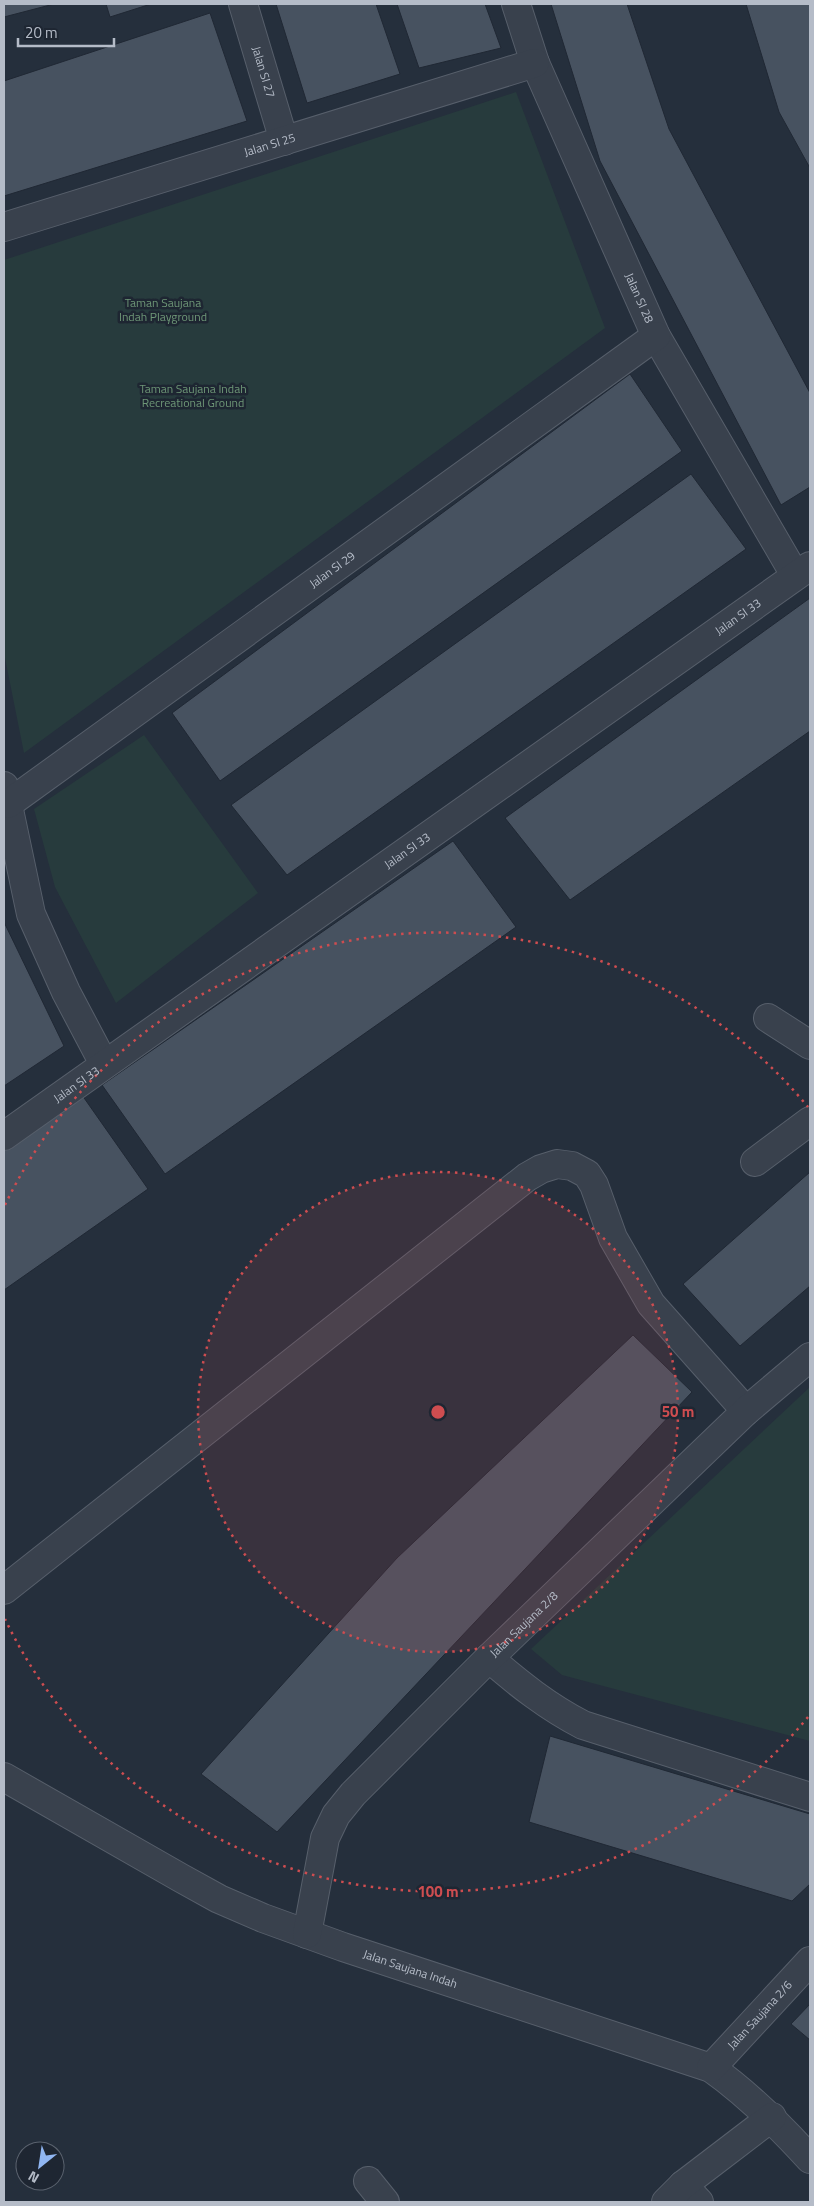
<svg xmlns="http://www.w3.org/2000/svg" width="814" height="2206" font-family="'Titillium Web',sans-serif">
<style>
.green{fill:#273b3d}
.building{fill:#475260;stroke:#202834}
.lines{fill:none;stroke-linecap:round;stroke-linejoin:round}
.minor-casing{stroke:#575f6b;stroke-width:30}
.minor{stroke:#39414d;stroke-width:28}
.ring{fill:none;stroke:#ce4d50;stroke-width:2.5;stroke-dasharray:2.5 5}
.labels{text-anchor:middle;stroke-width:5;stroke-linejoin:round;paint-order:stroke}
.street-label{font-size:12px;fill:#b5bcc8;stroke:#1e2632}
.park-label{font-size:12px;fill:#6e9777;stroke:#1e2632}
.centre{fill:#ce4d50;stroke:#1e2632;stroke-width:2.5}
.ring-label{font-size:15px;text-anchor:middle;font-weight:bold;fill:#ce4d50;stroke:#1e2632;stroke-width:5;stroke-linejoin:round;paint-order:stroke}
</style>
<rect width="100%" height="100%" fill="#252f3c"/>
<path class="green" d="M516,92l89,236 -581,425 -20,-100v-393z
M144,735l114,158 -142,110 -61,-116 -21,-78z
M810,1387v354l-248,-66 -31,-26z"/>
<path class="building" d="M4,4h50l-50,13z
M106,4h45l-41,13z
M276,4h100l24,70 -93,29z
M397,4h88l16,44 -82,20z
M551,4h76l42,125 141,264v94l-29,18 -181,-344z
M746,4h64v164l-31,-56z
M210,13l37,108 -243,75v-115z
M630,374l52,77 -462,330 -48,-68z
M691,474l55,75 -459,326 -56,-70z
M810,598v133l-240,169 -65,-82z
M453,841l63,86 -351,247 -63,-89z
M4,922l60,124 -60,40z
M82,1095l66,94 -144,101v-140z
M810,1172v114l-70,60 -57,-62z
M633,1335l59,57 -415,440 -76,-58 196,-216z
M550,1736l260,78v70l-18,17 -263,-79z
M810,2004v36l-19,-16z"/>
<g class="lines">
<defs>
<g id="minor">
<path id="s1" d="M243,4l41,137"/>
<path id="s2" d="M516,4l19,59 121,273 139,239"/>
<path id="s3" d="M4,227l531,-164"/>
<path d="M4,786l27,128 35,78 38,72"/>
<path id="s4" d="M8,804l648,-468"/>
<path d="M768,1018l42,27"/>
<path id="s5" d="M4,1136l806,-570"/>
<path d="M755,1162l55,-41"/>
<path d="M4,1590l523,-413 14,-8 16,-5 15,2 15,8 7,11 19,53 38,66 95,107"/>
<path d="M489,1658c30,26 59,49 94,67l227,72"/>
<path id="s6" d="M4,1777l177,101 38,21 44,19 80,29 368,121c37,26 68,57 99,91"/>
<path id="s7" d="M307,1934l18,-96 11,-23 17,-21 136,-136 257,-247 64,-54"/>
<path id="s8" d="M711,2068l99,-107"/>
<path d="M368,2181l17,21"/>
<path d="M683,2185l16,17"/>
<path d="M666,2202l17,-17 89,-68"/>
</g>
</defs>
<use href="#minor" class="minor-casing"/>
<use href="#minor" class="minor"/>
</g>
<circle cx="438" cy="1412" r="240" fill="#ce4d50" fill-opacity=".12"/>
<g class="ring">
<circle cx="438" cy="1412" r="240"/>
<path d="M808 1717A480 480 0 0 1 5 1619M5 1205A480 480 0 0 1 808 1107"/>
</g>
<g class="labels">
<g class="street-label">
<text dy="4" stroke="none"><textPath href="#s1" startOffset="71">Jalan SI 27</textPath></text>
<text dy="4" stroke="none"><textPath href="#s3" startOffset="278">Jalan SI 25</textPath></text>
<text dy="4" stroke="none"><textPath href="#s2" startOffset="319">Jalan SI 28</textPath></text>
<text dy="4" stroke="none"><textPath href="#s4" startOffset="400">Jalan SI 29</textPath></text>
<text dy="4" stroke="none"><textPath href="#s5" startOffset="899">Jalan SI 33</textPath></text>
<text dy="4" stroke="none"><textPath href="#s5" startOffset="494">Jalan SI 33</textPath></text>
<text dy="4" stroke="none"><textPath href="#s5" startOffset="89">Jalan SI 33</textPath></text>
<text dy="4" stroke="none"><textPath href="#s7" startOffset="391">Jalan Saujana 2/8</textPath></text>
<text dy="4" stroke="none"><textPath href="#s6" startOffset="451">Jalan Saujana Indah</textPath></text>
<text dy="4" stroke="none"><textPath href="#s8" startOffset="72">Jalan Saujana 2/6</textPath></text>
</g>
<g class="park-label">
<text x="163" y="307">Taman Saujana<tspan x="163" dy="14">Indah Playground</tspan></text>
<text x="193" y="393">Taman Saujana Indah<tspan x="193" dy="14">Recreational Ground</tspan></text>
</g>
</g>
<circle cx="438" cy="1412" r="8" class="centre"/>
<g class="ring-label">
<text x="678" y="1417">50 m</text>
<text x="438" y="1897">100 m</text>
</g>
<rect width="814" height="2206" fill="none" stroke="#b5bcc8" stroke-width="10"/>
<g transform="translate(40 2166) rotate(210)"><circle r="24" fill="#1e2632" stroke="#5a626e"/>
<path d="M0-4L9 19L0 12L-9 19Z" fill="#90b6f2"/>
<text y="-8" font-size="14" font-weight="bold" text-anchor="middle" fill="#b5bcc8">N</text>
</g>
<path d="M18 38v8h96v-8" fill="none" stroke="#b5bcc8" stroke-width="2.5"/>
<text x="25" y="38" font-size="15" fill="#b5bcc8" stroke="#1e2632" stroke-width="4" paint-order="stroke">20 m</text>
</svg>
